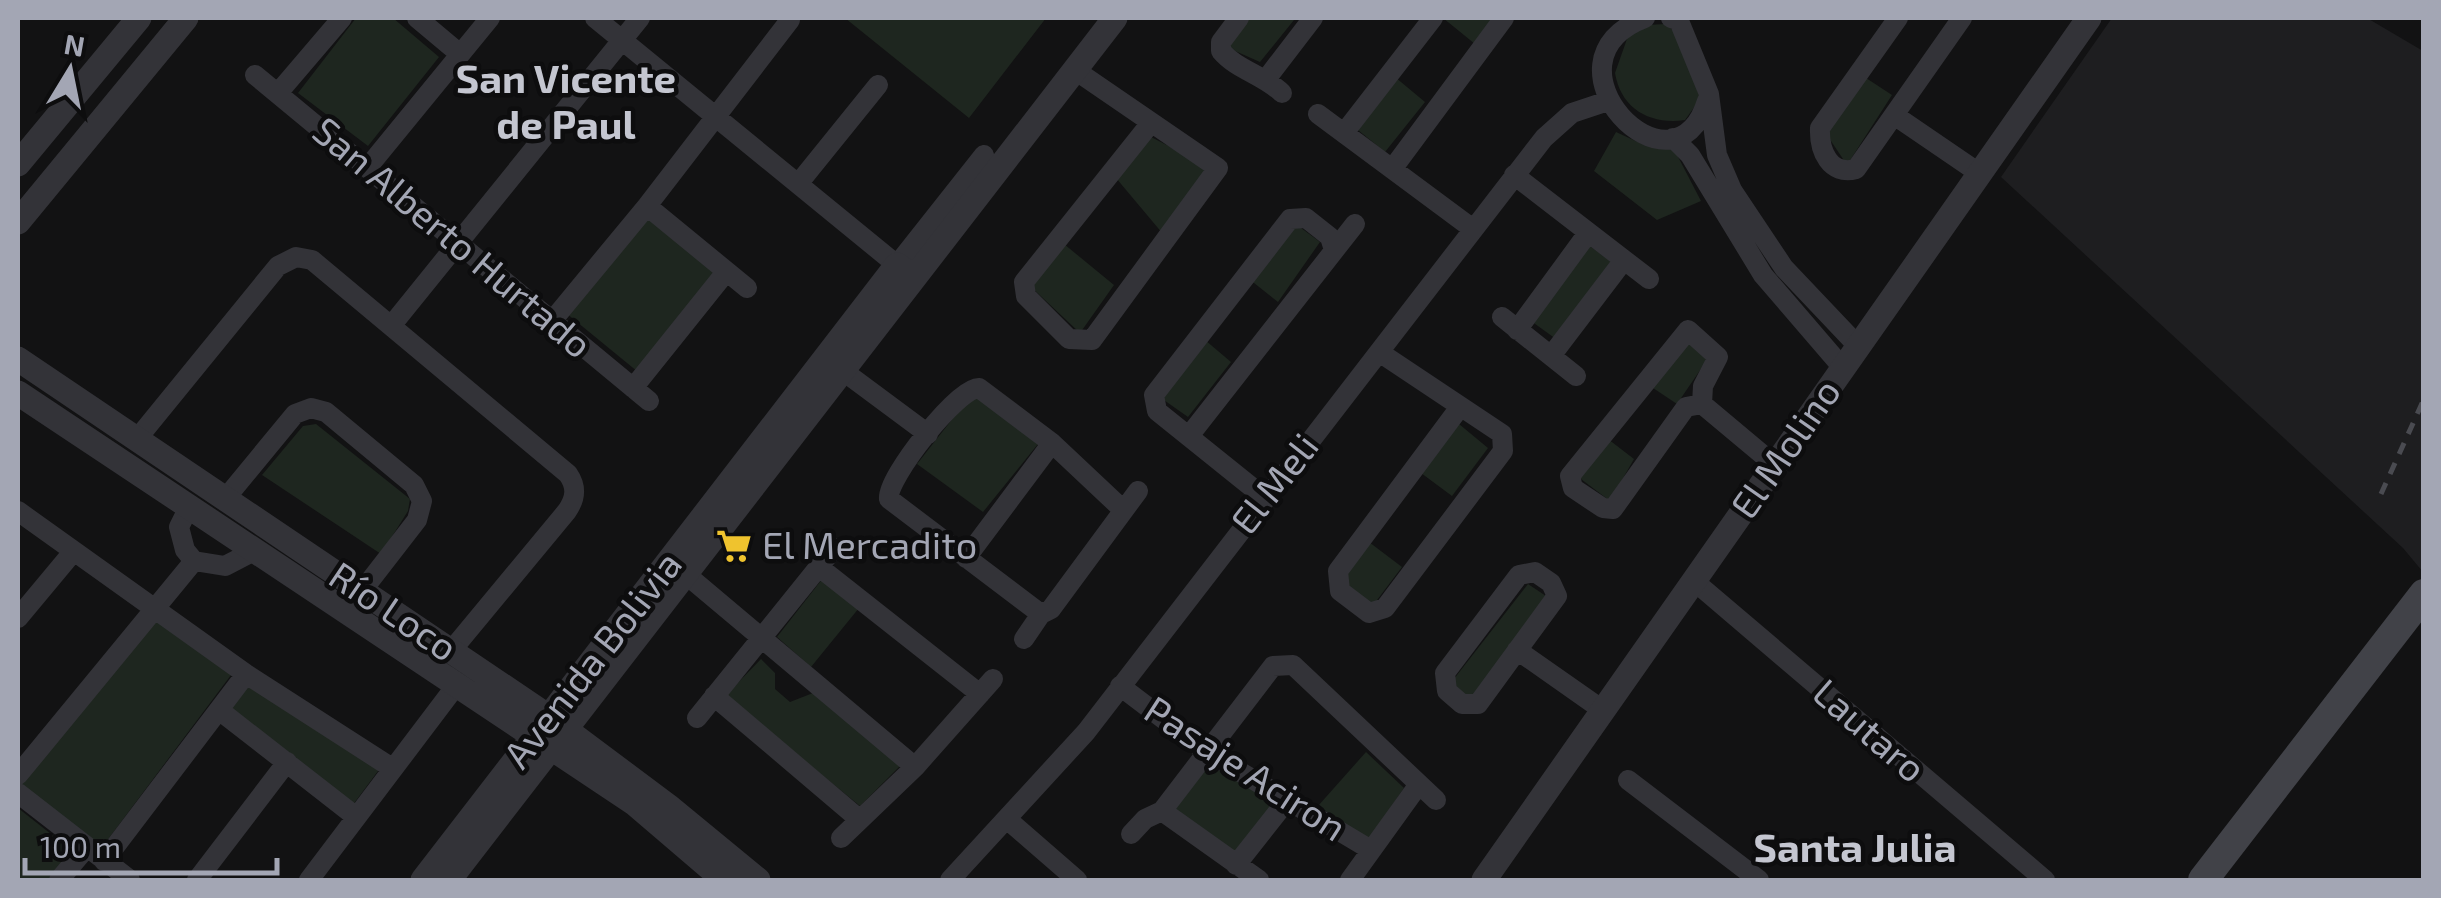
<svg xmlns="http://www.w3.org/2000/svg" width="2441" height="898" font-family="'Exo 2',sans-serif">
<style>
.built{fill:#1e1e20}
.green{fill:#1e261f}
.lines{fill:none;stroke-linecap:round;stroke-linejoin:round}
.minor{stroke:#333338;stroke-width:20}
.tertiary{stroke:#333338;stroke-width:25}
.secondary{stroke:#414248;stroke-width:30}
.rail{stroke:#4a4b51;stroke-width:5;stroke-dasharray:12 10;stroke-linecap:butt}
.labels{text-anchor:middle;stroke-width:9;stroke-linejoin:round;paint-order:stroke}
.street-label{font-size:38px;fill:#a3a6b4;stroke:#0d0d0e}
.poi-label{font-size:38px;fill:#a3a6b4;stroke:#0d0d0e;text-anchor:start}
.neighbourhood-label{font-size:40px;font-weight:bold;fill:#c4c6d0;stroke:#0d0d0e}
</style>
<rect width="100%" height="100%" fill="#121213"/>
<path class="built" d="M2112,18h255l56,33v521l-20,-24 -402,-371z"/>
<path class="green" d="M356,18h37l46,39 -71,89 -70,-53z
M845,18h201l-77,100z
M1244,18h47l3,2 -34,42 -36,-16z
M1443,18h52l-20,26z
M1666,24l16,15 18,60 -15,21c-35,5 -64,-11 -70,-47l13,-37 19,-11z
M1863,76l29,19 -45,70 -24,-36z
M1395,77l30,25 -40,50 -27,-22z
M1616,132l24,11 34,6 27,52 -44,19 -63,-49z
M1151,137l57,29 -45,68 -47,-56z
M647,215l70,58 -79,99 -72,-59z
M1293,222l27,20 -42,60 -29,-23z
M1064,244l50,41 -34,48 -51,-48z
M1587,244l25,18 -56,77 -25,-18z
M1684,336l23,24 -30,44 -30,-20z
M1205,340l26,22 -43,55 -27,-19z
M972,394l66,50 -55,68 -66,-48z
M316,424l94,75 -2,12 -27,43 -119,-79 41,-49z
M1459,424l29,24 -36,48 -31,-23z
M1608,439l26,20 -24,42 -33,-25z
M1369,542l33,25 -31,41 -31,-27z
M823,578l36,30 -48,59 -34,-30z
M1528,584l18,12 -76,105 -20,-17z
M152,617l82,54 -134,179 -82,-63z
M761,659l14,14v16l15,13 23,-9 88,72 -41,41 -135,-110z
M248,684l133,83 -29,39 -125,-96z
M1366,752l38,36 -36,52 -50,-34z
M1210,760l68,44 -42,56 -67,-45z
M18,808l57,45 -23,27h-34z"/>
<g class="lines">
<path class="minor" d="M417,18l43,36
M595,18l302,247 87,-110
M1239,18l-18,24v9c16,19 43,24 61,42
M1645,18c-113,43 28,191 62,83
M1671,18l8,3 30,73 8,61 15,35 52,78 74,78
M1898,18l-78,110c-1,23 10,48 36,41l106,-151
M1075,70l143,98 -126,172 -23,-1 -43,-43 -2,-14 126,-158
M255,75l394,326
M1267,78l46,-60
M278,93l64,-75
M1318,114l155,115
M1894,115l85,58
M1344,133l89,-115
M1673,138l17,17 73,120 80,93
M368,167l122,-149
M1393,168l111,-150
M1514,175l135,104
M798,184l80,-99
M647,206l100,82
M1502,317l74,59
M552,321l95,-115 143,-186
M391,326l249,-308
M1517,330l71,-97
M1379,352l123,82 1,17 -118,157 -16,5 -29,-22 -2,-20 122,-164
M1551,356l73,-96
M831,362l97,72
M633,388l93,-116
M1702,404l1,-18 15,-29 -30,-27 -118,146 3,12 30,20 10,1 73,-102 16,-3 73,61
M1189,436l166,-212
M137,439l141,-173 18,-9 16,3 256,214c9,13 8,24 -1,37l-116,140
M1264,497l-107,-86 -3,-16 136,-176 16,-1 24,19 4,13
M225,499l70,-85 16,-6 15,4 88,73 8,16 -5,19 -55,71
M190,505l-11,22 6,23 9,11 31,5 31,-16
M18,511l228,163 146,94
M966,558l86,-115
M676,566l239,201
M819,567l161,127
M1535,572l16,11 6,13 -79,108h-16l-15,-13 -2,-18 74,-98z
M1694,581l351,299
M1041,614l-152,-115c-3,-21 70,-112 90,-111l73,55 67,63 2,7
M18,618l55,-66
M1024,639l17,-25 10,-5 87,-118
M1517,650l87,61
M1120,686l87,66 164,98
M714,696l145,123
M219,710l136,106
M697,718l137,-170
M18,775l176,-214
M1628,780l131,100
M18,793l112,87
M1162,811l97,69
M1009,821l68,59
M1131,834l14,-15 17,-8 111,-145 20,-1 143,135
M841,838l74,-71 78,-88
M104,861l142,-187
M1236,865l52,-66
M59,880l28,-33
M197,880l90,-118
M309,880l146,-193
M950,880l136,-148 458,-594 28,-25 36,-12
M1350,880l67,-93"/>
<path class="tertiary" d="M18,164l121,-146
M18,222l168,-204
M18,359l531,358 119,89 90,74
M18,393l616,410 90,77
M423,880l474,-615 17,12
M449,880l666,-862
M1484,880l605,-862"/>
<path class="secondary" d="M2203,880l221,-286"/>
<path class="rail" d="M2381,494l43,-95"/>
</g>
<defs>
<symbol id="supermarket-bare" viewBox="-9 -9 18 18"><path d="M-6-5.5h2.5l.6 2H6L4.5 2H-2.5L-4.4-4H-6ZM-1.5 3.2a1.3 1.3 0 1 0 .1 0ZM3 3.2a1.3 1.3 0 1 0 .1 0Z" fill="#efc32e" stroke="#0d0d0e" stroke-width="2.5" paint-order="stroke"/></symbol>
</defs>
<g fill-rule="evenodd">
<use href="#supermarket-bare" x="709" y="521" width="50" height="50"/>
</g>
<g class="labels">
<g class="street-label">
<text transform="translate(452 238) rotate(40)" y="13">San Alberto Hurtado</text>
<text transform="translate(1786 449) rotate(-55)" y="13">El Molino</text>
<text transform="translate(1275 484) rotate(-52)" y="13">El Meli</text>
<text transform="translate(393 612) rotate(34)" y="13">Río Loco</text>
<text transform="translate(593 660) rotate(-52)" y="13">Avenida Bolivia</text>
<text transform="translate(1869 731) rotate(41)" y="13">Lautaro</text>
<text transform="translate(1245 769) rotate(33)" y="13">Pasaje Aciron</text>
</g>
<g class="poi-label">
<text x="762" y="559">El Mercadito</text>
</g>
<g class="neighbourhood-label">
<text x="566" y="93">San Vicente<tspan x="566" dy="46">de Paul</tspan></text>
<text x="1855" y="862">Santa Julia</text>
</g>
</g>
<rect width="2441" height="898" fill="none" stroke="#a3a6b4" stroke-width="40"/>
<g transform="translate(70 70) rotate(10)" stroke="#0d0d0e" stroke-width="8" paint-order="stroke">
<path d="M0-8L18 38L0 25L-18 38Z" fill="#a3a6b4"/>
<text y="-15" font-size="28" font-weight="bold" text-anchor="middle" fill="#a3a6b4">N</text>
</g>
<path d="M25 858v15h252v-15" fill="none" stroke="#a3a6b4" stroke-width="5"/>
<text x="40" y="858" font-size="30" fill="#a3a6b4" stroke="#0d0d0e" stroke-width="8" paint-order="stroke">100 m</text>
</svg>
